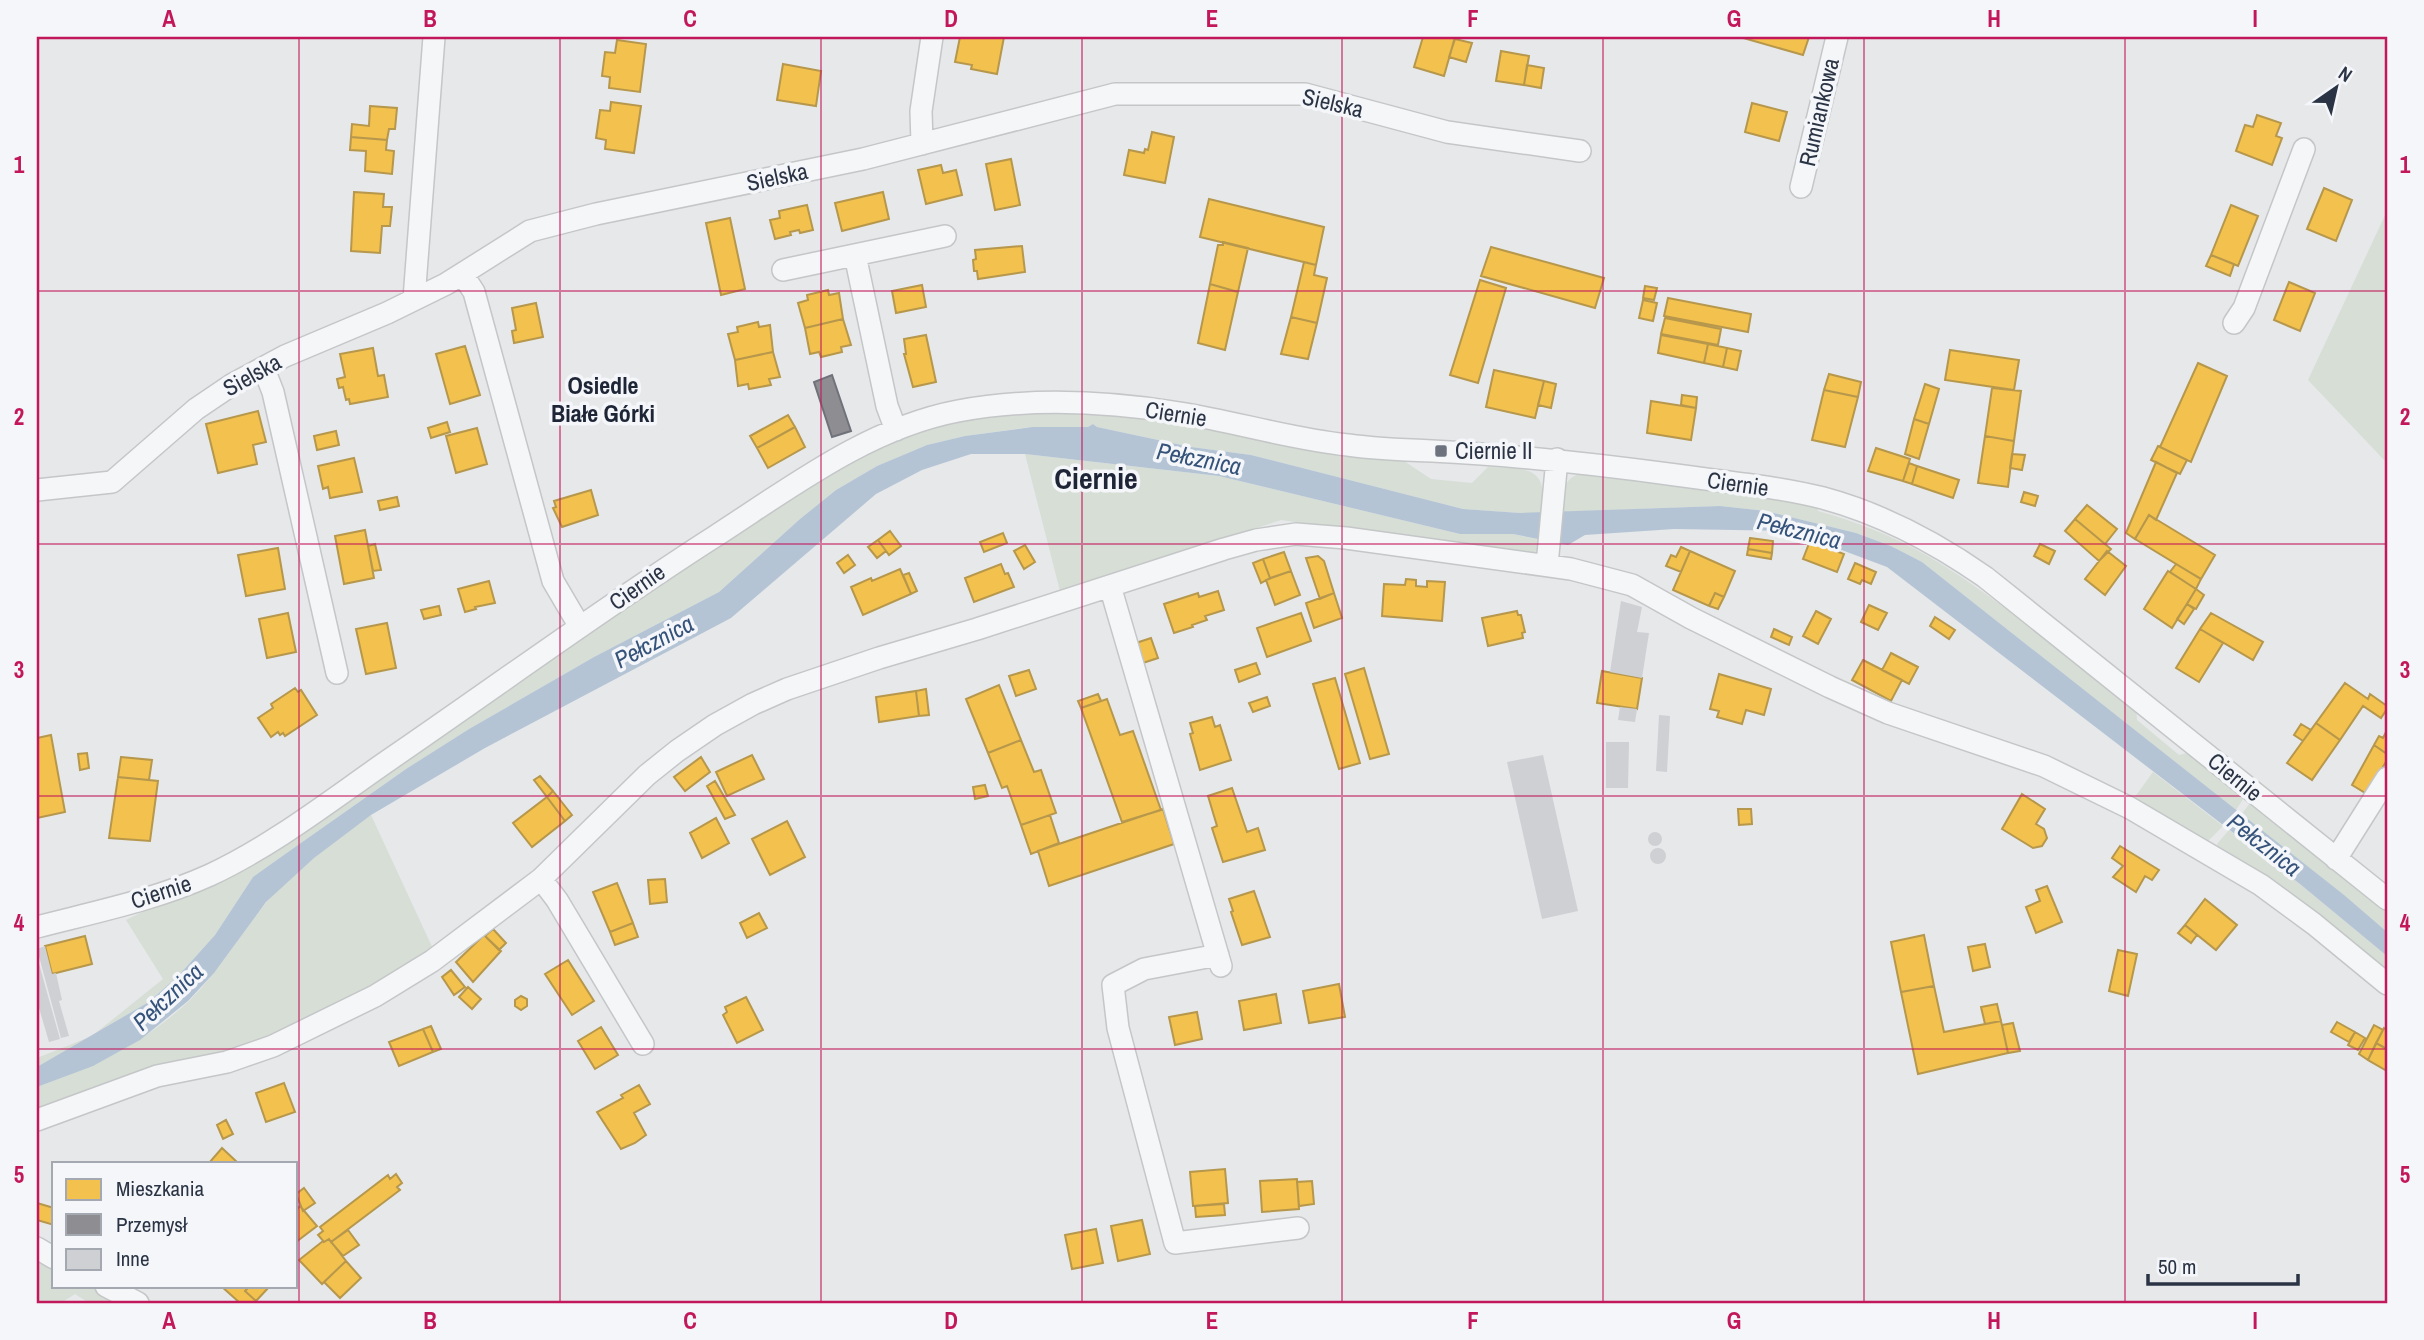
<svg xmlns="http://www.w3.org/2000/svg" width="2424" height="1340" font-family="'Archivo Narrow',sans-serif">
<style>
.green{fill:#d6ded6}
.water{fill:#b4c4d5}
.homes{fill:#f2c14e;stroke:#b6974b;stroke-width:2}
.industry{fill:#8d8d92;stroke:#70727b;stroke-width:2}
.building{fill:#ced0d3}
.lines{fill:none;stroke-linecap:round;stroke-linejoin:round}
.minor-casing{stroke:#c4c6c8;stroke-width:24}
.minor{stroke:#f5f6f7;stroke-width:21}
.grid{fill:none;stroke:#c2185b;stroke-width:2;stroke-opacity:0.55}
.poi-dot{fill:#6c737f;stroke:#f4f6f9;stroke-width:2.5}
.labels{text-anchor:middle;stroke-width:7;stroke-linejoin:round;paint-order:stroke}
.street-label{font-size:23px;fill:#2b3445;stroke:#f4f6f9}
.poi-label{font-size:23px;fill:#2b3445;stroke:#f4f6f9;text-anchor:start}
.neighbourhood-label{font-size:24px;font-weight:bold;fill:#1d2536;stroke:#f4f6f9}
.water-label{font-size:24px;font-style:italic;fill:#34527a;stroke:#f4f6f9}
.district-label{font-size:30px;font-weight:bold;fill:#1d2536;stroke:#f4f6f9}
.neatline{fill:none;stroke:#c2185b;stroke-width:2.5}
.grid-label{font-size:23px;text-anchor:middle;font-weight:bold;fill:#c2185b}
</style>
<rect width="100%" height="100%" fill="#e6e8ea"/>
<path class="green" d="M2387,211v252l-79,-83z
M1062,409l116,12 220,36 33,22 41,4 16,-16c40,2 59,-2 55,46h-24l-56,-4 -212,-54 -60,-8 -94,-20 -4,-3 -5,3h-57l-66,9 -38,9 -50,21 -41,24 -36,29 -81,73 -125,65 -125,72 -63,40 -125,88 -28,20 -38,58 -35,39 -31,28 -104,62 -8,3v-9l55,-22 71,-57 -37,-59 30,-15 446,-282 215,-142 61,-33 40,-17 39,-11 39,-5z
M1025,454l194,22 241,58h53l28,6v7l-6,5 -19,1 -235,-33 -221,71z
M1586,471l187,27 46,9 -1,4c76,21 124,50 187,97l3,-3 128,103 1,12 42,35 12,-3 54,44 -9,14 -314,-248 -31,-16 -35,-13 -90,-22 -46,-5 -160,6c4,-23 1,-33 26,-41z
M2153,772l70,54 -16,16 -75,-41z
M2250,803h4l133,108v21l-146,-117z
M371,815l63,136 -134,76 -263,86v-26c57,-21 106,-43 152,-86 29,-29 50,-65 76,-97 26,-32 72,-65 106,-89z
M2229,830l71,54 87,72v21l-171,-127 1,-6z
M39,1262l15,7v17h37l30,17h-32l-14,-9 -14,9h-24v-39z"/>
<path class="water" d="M1093,424l4,3 94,20 60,8 212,54 57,4 200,-7 46,5 90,22 35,13 31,16 422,333 43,37v24l-87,-72 -413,-317 -96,-36 -117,-2 -89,6 -17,10 -55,-11h-53l-241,-58 -194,-22h-54l-49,16 -46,24 -145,124 -246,130 -114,67 -57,43 -48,44 -52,71 -26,28 -48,39 -47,26 -56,21v-20l112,-65 31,-28 35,-39 38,-58 28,-20 125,-88 63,-40 125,-72 125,-65 81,-73 36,-29 41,-24 50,-21 38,-9 67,-9h56z"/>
<path class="homes" d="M960,37h44l-7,37 -26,-5 1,-4 -17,-3z
M1423,37h32l-11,39 -30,-9z
M1740,37h69l-6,18z
M1455,39l17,4 -6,19 -17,-5z
M617,40l29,4 -6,48 -31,-4 1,-11 -8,-1 3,-24 10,1z
M1501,51l28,5 -5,29 -28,-4z
M783,64l38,7 -5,35 -39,-6z
M1527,65l17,3 -3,20 -17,-3z
M611,102l30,4 -7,47 -29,-4 1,-9 -10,-2 4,-28 10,1z
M1752,103l35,9 -8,29 -34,-9z
M370,106l27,2 -2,21h-6l-2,11 -36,-3 1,-13 17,2z
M2257,115l24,8 -5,13 6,2 -10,27 -36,-14 9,-26 8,2z
M1152,132l22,5 -9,46 -41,-8 5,-25 15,3 1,-4 3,1z
M351,137l36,3 -1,10 8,1 -2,23 -27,-3 1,-20 -16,-1z
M1011,159l9,46 -25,5 -9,-46z
M941,165l2,8 13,-3 6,25 -36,9 -8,-34z
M2324,188l28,12 -16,41 -29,-12z
M354,192l30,2 -1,13h9l-2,19h-8l-2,27 -29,-2z
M883,192l6,27 -47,12 -7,-28z
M1209,199l115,28 -8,38 -116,-28z
M807,205l6,25 -13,3 -1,-3 -9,2 1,3 -16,4 -5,-19 10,-2 -1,-7z
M2231,205l27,11 -20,50 -27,-11z
M730,218l15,71 -24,6 -15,-72z
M1223,242l25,6 -10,44 -28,-8 8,-39h5z
M1022,246l3,26 -47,7 -1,-8h-3l-1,-11 3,-1 -1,-9z
M1491,247l113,31 -9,30 -114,-32z
M2211,255l23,9 -4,12 -24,-10z
M1304,262l12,3 -2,10 13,3 -10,45 -26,-6z
M1480,280l26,8 -28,95 -28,-8z
M2289,282l26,11 -15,38 -26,-11z
M1210,284l28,8 -13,58 -27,-7z
M922,285l4,22 -30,6 -4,-22z
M1645,286l12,2 -3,12 -11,-2z
M828,290l1,5 10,-2 4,26 -38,9 -7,-25 10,-3 -1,-5z
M1668,298l83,16 -3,18 -84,-16z
M1643,300l14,3 -4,18 -14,-3z
M536,303l7,34 -29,6 -2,-12 4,-1 -4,-22z
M1291,317l26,6 -9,36 -27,-5z
M1665,318l56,11 -3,16 -57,-11z
M843,319l8,26 -10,2 1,5 -21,5 -2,-5 -9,2 -5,-26z
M758,322l1,5 11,-2 3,27 -38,8 -7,-26 10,-2 -1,-5z
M926,335l10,47 -23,5 -9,-33h2l-2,-15z
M1661,335l47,9 -4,19 -46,-10z
M1708,344l19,4 -4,19 -19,-4z
M465,346l15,49 -30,9 -14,-50z
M373,348l5,28 6,-1 4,22 -38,7 -1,-5 -3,1 -3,-13 -4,1 -2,-9 8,-2 -5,-23z
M1727,348l14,3 -4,19 -14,-3z
M1950,350l69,10 -5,30 -69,-10z
M773,352l7,25 -11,2 2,6 -22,4 -1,-5 -10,2 -3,-26z
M2198,363l29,13 -36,86 -31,-15z
M1494,370l50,11 -9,37 -49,-11z
M1829,374l32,8 -3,15 -34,-7z
M1544,381l12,3 -5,24 -13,-3z
M1925,384l14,5 -10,35 -15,-5z
M1992,388l29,3 -7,50 -29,-5z
M1824,390l34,7 -13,50 -33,-7z
M1682,395l15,2 -1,11 -15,-3z
M1651,401l45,7 -5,32 -44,-7z
M258,411l8,31 -13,3 4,19 -39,9 -12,-49z
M788,415l7,12 -38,21 -7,-12z
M1914,419l15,5 -10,35 -14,-5z
M447,422l3,10 -19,6 -3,-10z
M795,427l10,20 -37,21 -11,-20z
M477,428l10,36 -31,9 -10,-37z
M336,431l3,14 -22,5 -3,-14z
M1985,436l29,5 -6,46 -30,-4z
M2158,446l29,14 -7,14 -29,-14z
M1876,448l34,11 -7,22 -35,-10z
M2012,454l13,1 -3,15 -12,-2z
M354,458l8,34 -32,6 -2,-11 -5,2 -5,-23z
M2156,462l21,11 -21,47 -7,-5 -14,24 -9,-6z
M1909,463l8,3 -5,18 -9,-3z
M1917,466l42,14 -6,18 -41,-14z
M591,490l7,25 -36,12 -9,-19 3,-1 -2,-6z
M2024,492l14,4 -3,10 -14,-4z
M397,497l2,9 -19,4 -2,-9z
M2087,505l30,24 -12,15 -30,-25z
M2149,515l66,40 -14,24 -66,-40z
M2075,519l36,30 -12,12 -34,-30z
M365,530l9,48 -30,6 -9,-48z
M890,531l11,15 -12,9 -11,-15z
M1003,533l4,10 -23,9 -4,-10z
M1750,538l23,3 -1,12 -24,-4z
M878,540l8,11 -9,7 -9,-11z
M1810,541l34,13 -7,18 -34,-13z
M375,544l6,26 -8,1 -5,-25z
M2040,544l15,7 -6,13 -15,-8z
M1025,545l10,17 -11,7 -10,-18z
M1681,547l9,4 -9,21 -15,-6 5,-11 5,2z
M278,548l7,41 -39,7 -8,-41z
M1748,549l24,4 -1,6 -24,-4z
M1690,551l45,20 -11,26 -9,-4 -6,13 -36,-16z
M2107,551l19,15 -21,29 -20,-16z
M1284,552l7,19 -21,7 -7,-19z
M848,555l7,10 -11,8 -7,-10z
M1318,556l6,5 10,32 -14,6 -14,-41z
M1263,559l7,19 -9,5 -8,-20z
M1855,563l21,9 -5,12 -9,-4 -2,4 -12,-5z
M1001,564l4,10 3,-1 6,14 -40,15 -9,-24z
M2176,564l25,15 -5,10 -26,-17z
M900,569l11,25 -48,21 -12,-28 20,-9 1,3z
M1291,571l9,24 -25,10 -9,-25z
M2168,571l28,18 -24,39 -28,-19z
M909,573l8,18 -6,3 -8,-19z
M1406,579l10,1v6l11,1v-6l18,1 -3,39 -60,-5 2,-32 21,1z
M489,581l6,22 -20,4 1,2 -11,3 -7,-23z
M2196,589l8,6 -8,14 -9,-5z
M1218,591l6,19 -19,6 2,4 -15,5 1,2 -19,6 -10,-29 34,-11 1,4z
M1334,593l8,25 -28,10 -8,-25z
M1715,593l9,4 -6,12 -9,-3z
M2187,604l7,5 -10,15 -7,-5z
M1869,605l18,8 -9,17 -17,-8z
M439,606l2,9 -17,4 -3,-9z
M1517,611l1,4h3l4,17 -3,1 1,5 -35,8 -6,-28z
M1816,611l15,8 -13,25 -15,-8z
M288,613l8,39 -29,6 -8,-39z
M1301,613l10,28 -44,16 -10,-29z
M2211,613l52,29 -10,18 -53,-31z
M1935,617l20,13 -6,9 -19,-13z
M387,623l9,45 -30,6 -10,-45z
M1774,629l18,8 -3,8 -18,-8z
M2200,629l23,14 -24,39 -23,-14z
M1151,638l7,20 -15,5 -7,-20z
M1891,653l27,14 -9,17 -27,-14z
M1863,660l39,20 -11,21 -39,-21z
M1256,663l4,11 -21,8 -4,-12z
M1364,668l25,86 -19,5 -25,-85z
M1029,670l7,19 -20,7 -7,-20z
M1602,671l40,7 -5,31 -40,-6z
M1719,674l52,15 -7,26 -18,-5 -4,14 -25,-7 2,-6 -9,-2z
M1335,678l25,85 -21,6 -26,-85z
M2345,683l23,16 2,-5 17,12v3l-6,9 -18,-12 -23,34 -24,-17z
M999,685l22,55 -33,13 -22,-54z
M295,688l3,4 3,-2 16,25 -32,21 -2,-3 -3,2 -2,-3 -7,5 -13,-19 15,-10 -2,-4z
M926,689l3,26 -10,1 -3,-25z
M916,691l3,25 -40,6 -3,-25z
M1098,694l3,7 -20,7 -3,-7z
M1267,697l3,9 -17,6 -4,-9z
M1107,699l13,36 13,-4 28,79 -39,12 -41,-114z
M1212,717l3,10 5,-2 11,35 -31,10 -10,-36 3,-1 -3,-10z
M2316,723l24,17 -28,40 -25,-17z
M2301,724l10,6 -8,11 -9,-6z
M2386,732h1v22l-13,-9 5,-9 4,2z
M51,735l14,77 -28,6v-80z
M1021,740l13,32 7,-2 15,43 -35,12 -14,-39 -5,2 -14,-35z
M2374,745l13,9v6l-20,34 -15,-9z
M87,753l2,15 -9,2 -2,-16z
M752,755l12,24 -37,17 -11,-24z
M121,757l31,3 -3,20 -31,-3z
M701,757l9,15 -25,19 -11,-14z
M540,776l13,15 -6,6 -13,-17z
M118,777l40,4 -8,60 -41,-3z
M715,781l20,34 -10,4 -18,-33z
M985,785l3,11 -13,3 -2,-12z
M1232,788l15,44 11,-4 7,22 -42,12 -11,-34 5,-2 -9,-30z
M553,791l19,24 -7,6 -18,-24z
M2022,794l23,15 -9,15 8,5 3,9 -5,8 -9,2 -31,-19z
M547,797l18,24 -33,26 -19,-24z
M1163,809l11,35 -125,42 -11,-35z
M1738,809h13l1,15 -13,1z
M1050,815l9,28 -28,11 -10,-29z
M716,818l13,25 -27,15 -12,-25z
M787,821l18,36 -35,18 -18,-36z
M2120,846l39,24 -7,10 -7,-4 -9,16 -23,-15 10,-11 -11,-8z
M665,879l2,23 -17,2 -2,-24z
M617,883l16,40 -23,9 -17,-40z
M2047,886l15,36 -26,11 -10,-26 14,-6 -4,-11z
M1254,891l16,46 -28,8 -11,-33 2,-1 -4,-12z
M2205,899l32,26 -21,25 -31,-25z
M759,913l8,15 -20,10 -7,-15z
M633,923l5,14 -23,8 -5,-13z
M2185,925l12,10 -6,8 -13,-10z
M493,929l13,14 -7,7 -14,-14z
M484,935l17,16 -28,31 -17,-20z
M1924,935l10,51 -33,6 -10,-50z
M85,936l7,28 -40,10 -7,-28z
M1985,944l5,23 -17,4 -5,-24z
M2118,950l19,4 -9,42 -19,-5z
M568,960l26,41 -22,14 -27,-41z
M451,970l14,17 -11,8 -12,-18z
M1339,984l6,33 -36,6 -6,-32z
M1934,986l10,46 57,-11 7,32 -90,21 -17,-82z
M468,987l13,12 -9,10 -13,-12z
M1276,994l5,29 -37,7 -5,-29z
M521,996l6,3v7l-6,4 -6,-4v-6z
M746,997l17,33 -26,13 -14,-28 4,-3 -2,-5z
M1997,1004l4,17 -16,3 -4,-17z
M1197,1012l5,27 -27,6 -6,-28z
M2337,1022l18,10 -6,10 -18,-10z
M2013,1023l7,28 -12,2 -6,-28z
M2374,1025l9,5 -15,30 -9,-6z
M431,1026l10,23 -8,3 -10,-23z
M601,1027l17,28 -23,14 -17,-28z
M2384,1028l3,2v19l-11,-6z
M423,1029l10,23 -34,14 -10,-24z
M2355,1032l10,6 -7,12 -10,-5z
M2376,1043l11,6v22l-19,-11z
M284,1083l11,29 -29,10 -10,-29z
M639,1085l11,19 -16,9 12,22 -11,8 -14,6 -24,-37 26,-14 -2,-3z
M226,1120l7,14 -10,5 -6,-14z
M222,1148l16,15h-29z
M1225,1169l3,34 -35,3 -3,-34z
M396,1174l6,9 -5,4 3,3 -69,52 -2,-3 -5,3 -6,-7 5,-4 -3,-4 68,-52 2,4z
M1297,1179l2,30 -37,3 -2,-31z
M1312,1181l2,23 -15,2 -2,-24z
M304,1188l11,15 -12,8 -7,-17z
M37,1203l17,5v17l-17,-5z
M1224,1204l1,11 -29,2 -1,-11z
M300,1206l17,20 -21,16v-32z
M1142,1220l8,34 -32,7 -7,-35z
M1096,1229l7,34 -31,6 -7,-34z
M348,1230l11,15 -16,11 -12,-14z
M329,1239l17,22 -24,23 -23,-24 24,-19 1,1z
M346,1261l15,17 -21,20 -16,-16z
M221,1286h29l-5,5 11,10 -2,2h-14z
M250,1286h20l-14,15 -11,-10z"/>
<path class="industry" d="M832,375l19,56 -19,6 -18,-55z"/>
<path class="building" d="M1621,601l21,6 -5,25 12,1 -7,45 -32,-6z
M1620,707l17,2 -2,13 -17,-2z
M1659,715l11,1 -3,56 -11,-1z
M1606,742h23l-1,46h-22z
M1543,755l35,156 -36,8 -35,-157z
M1648 839a7 7 0 1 1 14 0a7 7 0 1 1-14 0Z
M1650 856a8 8 0 1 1 16 0a8 8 0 1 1-16 0Z
M45,946l7,28 4,-1 6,27 -3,1 10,35 -8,2 -24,-89z
M38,960l22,79 -11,3 -12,-41z"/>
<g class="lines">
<defs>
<path id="minor" d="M922,144l-1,-33 11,-74
M1801,187l36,-150
M855,255l32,151 9,24
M783,270l162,-34
M463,275l11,17 79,289 27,46
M414,299l20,-262
M2234,323l10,-15 60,-159
M264,369l9,23 64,281
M37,490l75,-8 84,-73 37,-25 52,-28 102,-43 59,-29 84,-53 66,-17 267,-55 252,-65h190l142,38 133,19
M1547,565l10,-106
M1110,586l111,380
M2336,859l51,-81
M541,879l16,21 86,144
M37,927c58,-15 118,-27 173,-52 64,-30 121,-75 179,-115 108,-74 214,-152 325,-223 76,-49 154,-109 244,-126 74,-14 148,-10 222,2 56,9 111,26 168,32 28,4 56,5 84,6 82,4 163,13 244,24 49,7 99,11 147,23 59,16 112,44 162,79l402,322
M1218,955l-74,14 -31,16 5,43 57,215 123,-15
M37,1120l120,-44 70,-14 46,-16 102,-50 57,-35 109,-82 106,-104 30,-24 38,-26 38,-21 34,-15 92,-31 98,-29 247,-80 32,-9 40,-6 50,4 225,31 61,16 59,33 139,69 58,26 156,53 86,42 131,77 53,39 73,60
M37,1248l17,10
M106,1286l32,17"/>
</defs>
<use href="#minor" class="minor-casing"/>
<use href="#minor" class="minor"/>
</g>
<path class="grid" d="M299,37v1266M560,37v1266M821,37v1266M1082,37v1266M1342,37v1266M1603,37v1266M1864,37v1266M2125,37v1266M37,291h2350M37,544h2350M37,796h2350M37,1049h2350"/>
<rect class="poi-dot" x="1434" y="444" width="14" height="14" rx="3.5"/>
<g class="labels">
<g class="street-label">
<text transform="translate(1333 103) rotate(13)" y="8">Sielska</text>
<text transform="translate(1819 112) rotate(-77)" y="8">Rumiankowa</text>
<text transform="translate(777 177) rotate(-12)" y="8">Sielska</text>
<text transform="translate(252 375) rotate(-29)" y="8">Sielska</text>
<text transform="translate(1176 414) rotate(9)" y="8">Ciernie</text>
<text transform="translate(1738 484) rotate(8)" y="8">Ciernie</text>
<text transform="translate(637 587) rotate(-35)" y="8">Ciernie</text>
<text transform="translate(2235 777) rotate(39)" y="8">Ciernie</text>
<text transform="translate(161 892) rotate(-18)" y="8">Ciernie</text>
</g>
<g class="poi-label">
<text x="1455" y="459">Ciernie II</text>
</g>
<g class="neighbourhood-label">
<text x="603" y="394">Osiedle<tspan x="603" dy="28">Białe Górki</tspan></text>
</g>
<g class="water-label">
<text transform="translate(1199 459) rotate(11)" y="8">Pełcznica</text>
<text transform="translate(1799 531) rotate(14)" y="8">Pełcznica</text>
<text transform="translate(654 642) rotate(-28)" y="8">Pełcznica</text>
<text transform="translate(2264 845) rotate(38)" y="8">Pełcznica</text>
<text transform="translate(168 997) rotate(-43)" y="8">Pełcznica</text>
</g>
<g class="district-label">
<text x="1096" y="489">Ciernie</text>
</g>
</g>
<rect width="2424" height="1340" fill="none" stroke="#f4f6f9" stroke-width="77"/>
<rect x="52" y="1162" width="245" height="126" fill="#f4f6f9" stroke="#a4a8b1" stroke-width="2"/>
<rect x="66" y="1179" width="35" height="21" fill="#f2c14e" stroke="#a4a8b1" stroke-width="2"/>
<text x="116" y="1196" font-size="21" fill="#2b3445">Mieszkania</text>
<rect x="66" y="1214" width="35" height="21" fill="#8d8d92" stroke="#a4a8b1" stroke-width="2"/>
<text x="116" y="1232" font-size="21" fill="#2b3445">Przemysł</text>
<rect x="66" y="1249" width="35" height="21" fill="#ced0d3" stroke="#a4a8b1" stroke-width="2"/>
<text x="116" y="1266" font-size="21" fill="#2b3445">Inne</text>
<g transform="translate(2336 88) rotate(34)" stroke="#f4f6f9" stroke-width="5" paint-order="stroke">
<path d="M0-5L12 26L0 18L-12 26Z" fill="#2b3445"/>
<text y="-10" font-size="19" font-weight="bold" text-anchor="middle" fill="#2b3445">N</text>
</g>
<path d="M2148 1274v10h150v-10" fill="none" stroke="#2b3445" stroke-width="3.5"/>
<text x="2158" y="1274" font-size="21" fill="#2b3445" stroke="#f4f6f9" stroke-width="5" paint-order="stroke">50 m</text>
<rect x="38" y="38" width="2348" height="1264" class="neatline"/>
<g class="grid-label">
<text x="169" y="27">A</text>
<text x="430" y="27">B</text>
<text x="690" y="27">C</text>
<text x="951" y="27">D</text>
<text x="1212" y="27">E</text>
<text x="1473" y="27">F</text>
<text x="1734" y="27">G</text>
<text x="1994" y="27">H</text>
<text x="2255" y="27">I</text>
<text x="19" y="173">1</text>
<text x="2405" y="173">1</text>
<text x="19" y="425">2</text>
<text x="2405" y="425">2</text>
<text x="19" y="678">3</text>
<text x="2405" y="678">3</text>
<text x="19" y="931">4</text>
<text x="2405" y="931">4</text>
<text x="19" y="1183">5</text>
<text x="2405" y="1183">5</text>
<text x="169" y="1329">A</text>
<text x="430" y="1329">B</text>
<text x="690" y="1329">C</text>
<text x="951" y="1329">D</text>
<text x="1212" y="1329">E</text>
<text x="1473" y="1329">F</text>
<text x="1734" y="1329">G</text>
<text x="1994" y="1329">H</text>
<text x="2255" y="1329">I</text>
</g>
</svg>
